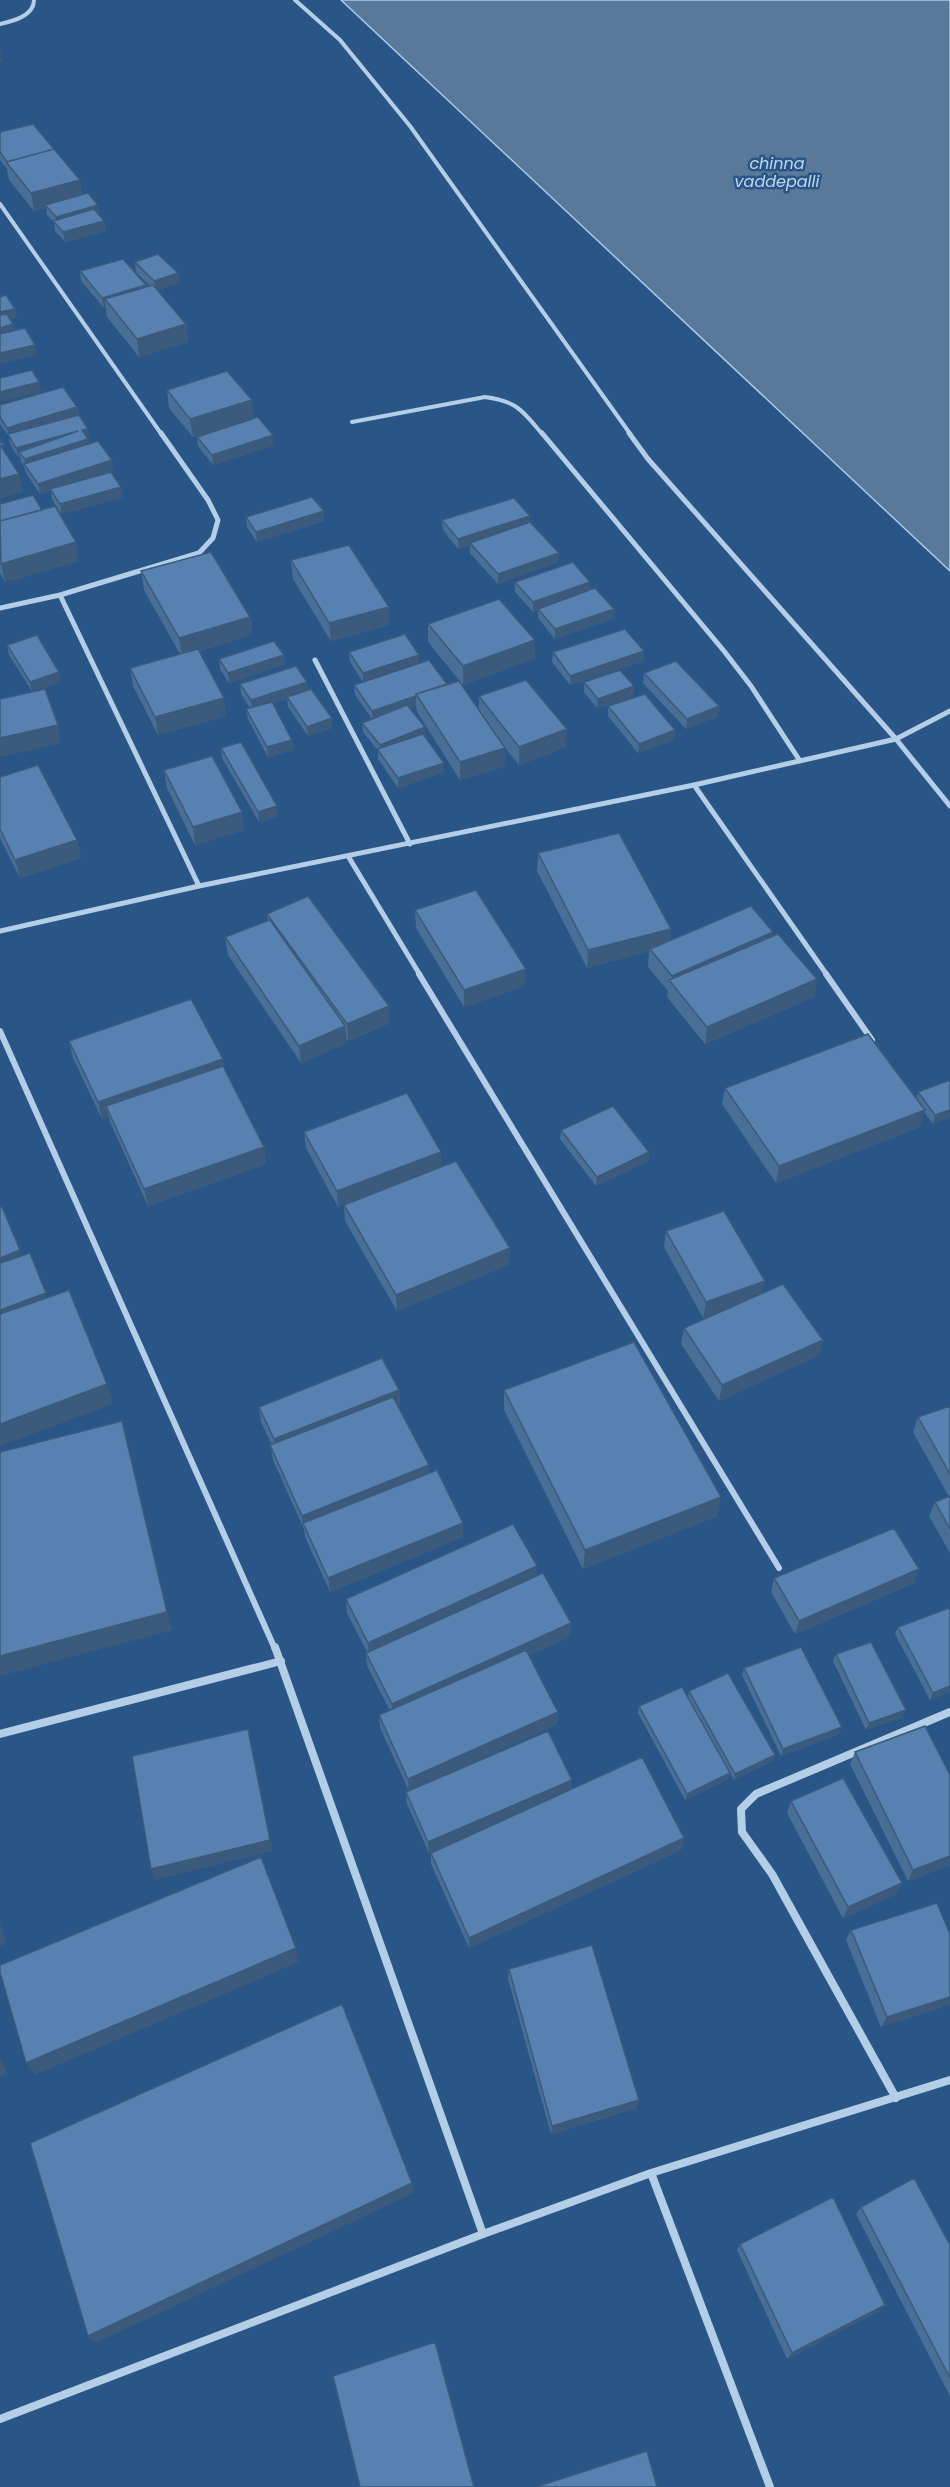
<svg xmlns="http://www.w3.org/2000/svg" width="950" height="2487" font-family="Poppins,sans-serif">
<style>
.water{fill:#5a799a;stroke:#aac9e8;stroke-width:1.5}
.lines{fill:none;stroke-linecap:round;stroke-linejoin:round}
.street-far3{stroke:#b5cee8;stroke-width:4}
.street-far2{stroke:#b5cee8;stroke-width:5}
.street-far1{stroke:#b5cee8;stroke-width:6}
.street{stroke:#b5cee8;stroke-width:8}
.wall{fill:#4a6f97}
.shaded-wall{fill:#3c5a7b}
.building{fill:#5681b0;stroke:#3c5a7b;stroke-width:1.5}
.labels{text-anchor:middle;stroke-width:5;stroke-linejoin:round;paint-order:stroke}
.far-water-label{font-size:16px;font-style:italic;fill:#c1d8ef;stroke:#295687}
</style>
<rect width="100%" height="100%" fill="#295687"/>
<path class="water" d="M341,0h609v571z"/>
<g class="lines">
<path class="street-far3" d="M295,0l45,40 70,86 221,309
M0,24c13,-3 34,-8 34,-24
M0,204l162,231
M352,422l133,-25c32,4 38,14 58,38"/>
<path class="street-far2" d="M542,433l182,218 27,35 49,75
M629,433l19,26 248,280 54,67
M60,595l139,291
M0,608l60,-13 139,-42 14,-15 5,-18 -10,-20 -47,-67
M315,660l95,184
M694,785l133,190
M348,856l72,119
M0,931l199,-45 495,-101 202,-46 54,-28"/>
<path class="street-far1" d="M419,974l360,594
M826,974l46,66
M0,1031l275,618"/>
<path class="street" d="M275,1647l208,587
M0,1734l281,-73
M896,2098l-124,-224 -30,-42 -1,-23 15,-15 194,-82
M651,2173l119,314
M0,2419l483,-185 168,-61 299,-93"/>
</g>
<path class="wall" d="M0,132l80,48 2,15 22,26 2,10 -41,11 -10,-11 -1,-8 -7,-8 -1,-7 -12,3 -25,-31 -2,-11 -7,-9z
M135,262l45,21 -22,7 28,34 2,18 -49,15 -32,-40 -1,-9h-2l-23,-27 -1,-10 66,16 4,-1 -14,-14z
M167,390l86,28 -60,19 -24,-29z
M0,405l77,2 2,8 10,24h-1l1,5 25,26 -28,9 37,18 -62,17 -9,-15 -1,-9 -11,4 -14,-21 -2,-7 -3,-4 -1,-5h-2l-8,-13 -1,-7 -9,-13z
M197,437l77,8 -61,20 -15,-19z
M0,504l42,6 37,51 -74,21 -5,-9z
M324,511v10l-67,21 -10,-15 -1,-10z
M530,516v6l29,31 -1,9 -60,22 -28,-31v-8l-12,4 -15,-19 -1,-10z
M291,560l98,47v18l-58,16 -38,-62z
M141,571l109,46 2,18 -53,16 27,65 -68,19 -25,-49 -3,-18 50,-14 -36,-64z
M515,582h75v8l24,19 -1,10 -58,20 -17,-21v-8l-5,2 -18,-20z
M428,624l107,34 -72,27 -35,-43z
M7,645l54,37 -29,9 -23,-36z
M644,651l-1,10 -73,24 -18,-23 1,-10z
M349,652l70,3v8l60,47v-14l87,51 -47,18 -18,-22 4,5v18l-45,14 -43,-68 -1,-6 -6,2 15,29 19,26v9l-46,16 -20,-29v-8l-15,-19 -1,-9 10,-4 -17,-24 -1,-10 9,-3 -13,-20z
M219,659l66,5 -56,19 -9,-14z
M644,673l74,43 -32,13 -43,-46z
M307,682l1,8 24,28v10l-24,8 -20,-29 -1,-8 -14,4 19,37 1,10 -25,7 -20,-38 -2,-10 4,-1 -9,-14 -1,-10z
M584,682l50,4 -1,10 -36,12 -13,-16z
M608,706l67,24 -1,10 -36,13 -30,-37z
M221,748l57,68 -19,6 -37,-64z
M164,770l80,60 -49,15 -28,-57z
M0,777l77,63 4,18 -61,20 -20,-40z
M538,853l133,76 -2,12 104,-5 44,43 -3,18 -109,47 -38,-47 1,-6 -20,-24 1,-16 -62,17 -50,-97z
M415,910l110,76 -61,21 -48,-79z
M267,914l123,109 -42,18 -2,-3 1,5 -46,20 -73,-108 -3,-18 43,-16z
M69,1041l154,18 1,9 40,79 2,17 -118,42 -38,-84 -1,-5 -7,2 -29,-61z
M950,1080l-17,44 -9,-12 -4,15 -144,56 -54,-79 3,-16 191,11 2,-7z
M561,1130l88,22 -1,9 -52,25 -36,-47z
M304,1132l138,34 68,98 -113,47 -52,-90 -1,-16 -6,2 -32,-59z
M666,1231l99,50 -3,13 61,46 -4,15 -100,46 -38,-57 3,-16 38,-16 -19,6 -39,-71z
M399,1390l1,15 -2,1 31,67 34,50v14l-133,55 -25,-55 -1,-8 -31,-69 -3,-15h2l-11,-23 -2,-15z
M504,1390l213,126 -134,53 -79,-159z
M950,1406v147l-21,-37 6,-14 14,-5 -36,-65 5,-15z
M536,1576l35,47 -2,14 -40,18 29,57 -1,12 -135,61 150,-5 -1,9 113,49 -3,12 -212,98 -38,-84v-11l18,-8 -20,8 -22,-49 -1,-12 3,-1 -29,-63 -1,-13 11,-4 -23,-45 -1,-13 1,-1 -20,-39 -1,-14z
M774,1578l140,5 -119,51 -24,-42z
M950,1610v82l-20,8 -35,-66 3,-7z
M836,1654l67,63 -37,13 -33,-69z
M744,1668l95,66 -58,22 -39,-81z
M689,1691l86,64 -2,6 -39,19 -4,-7 -2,6 -43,21 -47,-87 1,-7 49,-9z
M855,1752l95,113 -42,16 -58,-117z
M791,1801l111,82 -6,11 -53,24 -56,-105z
M851,1930l99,4 -69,93 -35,-87z
M509,1969l128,139 -86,26 -43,-155z
M861,2207l89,38v151l-94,-182z
M740,2244l139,67 -92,48 -50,-109z"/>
<path class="shaded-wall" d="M0,47l3,15h-3z
M80,180l3,18 -38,7 1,3 -12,3 -3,-18z
M98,205l2,10 -43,10 -1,-8z
M104,221l2,10 -41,11 -2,-10z
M178,273l2,10 -24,8 -2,-10z
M146,285l1,10 -42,4 1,9h-2l-2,-10z
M15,309l2,9 -17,4v-10z
M13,324l2,10 -15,4v-10z
M186,324l2,18 -49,15 -2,-18z
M35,345l1,10 -36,9v-11z
M39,382l2,10 -41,10v-10z
M252,400l1,18 -60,19 -3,-18z
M77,407l2,10 -71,17 1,4 -2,-10z
M88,429l2,20 -64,18 -1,-8 57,-29z
M78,431l-59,21 1,5h-2l-2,-9z
M273,435l1,10 -61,20 -1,-10z
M112,460l2,10 -74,24 -2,-10z
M19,474l4,18 -23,7v-20z
M121,487l2,10 -62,17 -1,-10z
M324,511v10l-67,21 -1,-10z
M530,516v10l-60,17v2l-12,4v-10z
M76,542l3,19 -74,21 -4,-18z
M559,553l-1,9 -60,22v-10z
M590,582v10l-52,17v1l-5,2v-10z
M389,607v18l-58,16 -2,-18z
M614,609l-1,10 -58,20v-10z
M250,617l2,18 -70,21 -3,-18z
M535,640v18l-72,27v-19z
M644,651l-1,10 -73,24v-9z
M284,655l1,9 -56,19 -1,-10z
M419,655v10l-56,18v-10z
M59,672l2,10 -29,9 -2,-9z
M307,682l1,10 -56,18 -1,-10z
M634,686l-1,10 -36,12 1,-9z
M416,696v10l-43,15 -1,-10z
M224,698l2,18 -68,19 -3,-18z
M719,706l-1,10 -32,13 1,-10z
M332,718v10l-24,8 -1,-9z
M58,725l3,18 -61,14v-19z
M425,727v10l-45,17v-9z
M567,729l-1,18 -47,18v-18z
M675,730l-1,10 -36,13 1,-9z
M292,740l1,10 -25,7 -1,-10z
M505,748v18l-45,14v-18z
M444,763v9l-46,16v-10z
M277,806l1,10 -19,6 -1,-10z
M242,812l2,18 -49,15 -2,-18z
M77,840l4,18 -61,20 -5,-18z
M671,929l-2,17 -19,3 -1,2 -62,17 1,-18z
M773,932l-2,17 -99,33v-6z
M526,969l-1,17 -61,21v-17z
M817,979l-3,18 -109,47 2,-17z
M389,1006l1,17 -42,18 -1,-17z
M345,1026l2,17 -46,20 -2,-17z
M223,1059l2,17 -119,30 3,11 -7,2 -4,-17z
M925,1110l-5,17 -144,56 3,-17z
M950,1110v8l-17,6 2,-9z
M264,1147l2,17 -118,42 -4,-17z
M441,1152l1,16 -104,39 -1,-16z
M649,1152l-1,9 -52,25 1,-9z
M510,1248v16l-113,47 -1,-16z
M20,1250l5,16 -25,10v-18z
M765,1281l-3,16 -59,21 3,-16z
M46,1293l5,16 -51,19v-18z
M823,1340l-4,15 -100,46 3,-16z
M107,1384l6,20 -113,42v-22z
M399,1390l1,15 -124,49 -2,-15z
M122,1421l50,209 -172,46v-20z
M429,1465v15l-126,44 -1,-8z
M721,1497l-4,19 -134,53 2,-19z
M463,1523v14l-133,55 -2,-14z
M537,1566l-1,14 -167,76 -1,-13z
M919,1569l-5,14 -119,51 4,-13z
M571,1623l-2,14 -176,80 -1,-13z
M950,1686v6l-20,8 3,-7z
M906,1710l-3,7 -37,13 3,-7z
M558,1712l-1,12 -148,67 -1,-12z
M842,1727l-3,7 -58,22 2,-7z
M248,1729l25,122 -118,29 -4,-11z
M775,1755l-2,6 -39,19 1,-6z
M730,1773l-2,6 -43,21 2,-6z
M572,1780l-1,12 -142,61 -1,-11z
M684,1838l-3,12 -212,98v-10z
M950,1856v9l-42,16 5,-11z
M902,1883l-6,11 -53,24 5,-11z
M0,1921l6,23 -6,2z
M296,1948l3,14 -264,113 -9,-12z
M950,1997v8l-69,22 6,-10z
M0,2057l7,16 -7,4z
M639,2100l-2,8 -86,26 1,-8z
M412,2183l2,10 -318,150 -8,-7z
M885,2305l-6,6 -92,48 5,-6z"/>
<path class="building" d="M33,124l21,25 -47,13 -7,-10v-20z
M54,149l26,31 -49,13 -25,-31z
M88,193l10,12 -42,12 -11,-12z
M94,209l10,12 -41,11 -10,-11z
M158,254l20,19 -24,8 -19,-19z
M123,259l23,26 -44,13 -22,-27z
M153,285l33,39 -49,15 -32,-40z
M6,295l9,14 -15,3v-15z
M7,314l6,10 -13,4v-13z
M25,328l10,17 -35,8v-19z
M32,370l7,12 -39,10v-14z
M227,371l25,29 -62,19 -23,-29z
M63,387l14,20 -70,21 -7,-11v-12z
M79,415l9,14 -6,1 6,9 -63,20 -6,-7 59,-21 -62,17 -8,-14z
M258,417l15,18 -61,20 -15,-18z
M0,440l4,5 -4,1z
M98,441l14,19 -74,24 -14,-20z
M0,446h1l18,28 -19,5z
M111,472l10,15 -61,17 -10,-15z
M33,495l9,15 -42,11v-17z
M312,497l12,14 -68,21 -10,-15z
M514,498l16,18 -72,23 -16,-19z
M55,506l21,36 -75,22 -1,-43z
M530,522l29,31 -61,21 -28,-31z
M349,545l40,62 -60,16 -38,-63z
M211,552l39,65 -71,21 -38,-67z
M573,562l17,20 -57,20 -18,-20z
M595,588l19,21 -59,20 -17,-20z
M499,599l36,41 -72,26 -35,-42z
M625,629l19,22 -74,25 -17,-24z
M405,634l14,21 -56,18 -14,-21z
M37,635l22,37 -29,10 -23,-37z
M274,641l10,14 -56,18 -9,-14z
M198,649l26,49 -69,19 -25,-49z
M429,660l18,24 -31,10v2l-44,15 -18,-26z
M676,661l43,45 -32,13 -43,-46z
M296,666l11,16 -56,18 -11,-16z
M620,670l14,16 -36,13 -14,-17z
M526,680l41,49 -48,18 -40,-51z
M459,681l46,67 -45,14 -44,-68z
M45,689l13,36 -58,13v-39z
M311,689l21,29 -25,9 -20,-30z
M645,694l30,36 -36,14 -31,-38z
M272,702l20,38 -25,7 -21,-38z
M407,705l18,22 -45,18 -18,-22z
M423,734l21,29 -46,15 -21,-29z
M241,742l36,64 -19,6 -37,-64z
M212,756l30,56 -49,15 -29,-57z
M38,765l39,75 -62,20 -15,-31v-52z
M619,833l52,96 -83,21 -50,-97z
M476,890l50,79 -62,21 -49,-80z
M308,896l81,110 -42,18 -80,-110z
M751,906l22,26 -101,44 -22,-27z
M270,920l75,106 -46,20 -74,-109z
M778,934l39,45 -110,48 -38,-47z
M191,999l32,60 -125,43 -29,-61z
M868,1034l57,76 -146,56 -54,-78z
M223,1066l41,81 -120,42 -38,-83z
M950,1080v30l-15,5 -17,-23z
M407,1093l34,59 -104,39 -33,-59z
M613,1106l36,46 -52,25 -36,-47z
M456,1161l54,87 -114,47 -52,-90z
M0,1207h2l18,43 -20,8z
M724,1211l41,70 -59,21 -40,-71z
M30,1253l16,40 -46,17v-47z
M783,1284l40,56 -101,45 -38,-57z
M69,1290l38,94 -107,40v-110z
M634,1342l87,155 -136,53 -81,-160z
M382,1358l17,32 -125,49 -15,-32z
M393,1397l36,68 -127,51 -32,-71z
M950,1406v68l-32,-57z
M122,1421l45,191 -167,44v-204z
M437,1470l26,53 -135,55 -25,-55z
M950,1496v33l-15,-27z
M513,1524l24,42 -169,77 -22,-44z
M894,1528l25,41 -120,52 -25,-43z
M543,1573l28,50 -179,81 -26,-51z
M949,1608l1,2v76l-17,7 -35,-66z
M871,1642l35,68 -37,13 -33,-69z
M801,1647l41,80 -59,22 -39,-81z
M526,1650l32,62 -150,67 -29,-64z
M728,1673l47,82 -40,19 -46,-83z
M682,1687l48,86 -43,21 -48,-88z
M925,1726l25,49v81l-37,14 -58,-118z
M248,1729l22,111 -119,29 -19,-113z
M548,1731l24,49 -144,62 -22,-50z
M642,1757l42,81 -215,100 -38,-85z
M843,1778l59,105 -54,24 -57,-106z
M261,1857l35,91 -270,115 -26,-91v-7z
M937,1903l13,31v63l-63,20 -36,-87z
M592,1945l47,155 -87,26 -43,-157z
M342,2004l70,179 -324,153 -58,-193z
M914,2178l36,67v133l-89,-171z
M833,2197l52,108 -93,48 -52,-109z
M435,2342l39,145h-114l-27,-111z
M647,2451l10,36h-121z"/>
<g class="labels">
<g class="far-water-label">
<text x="777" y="169">chinna<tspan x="777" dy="18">vaddepalli</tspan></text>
</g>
</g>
</svg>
